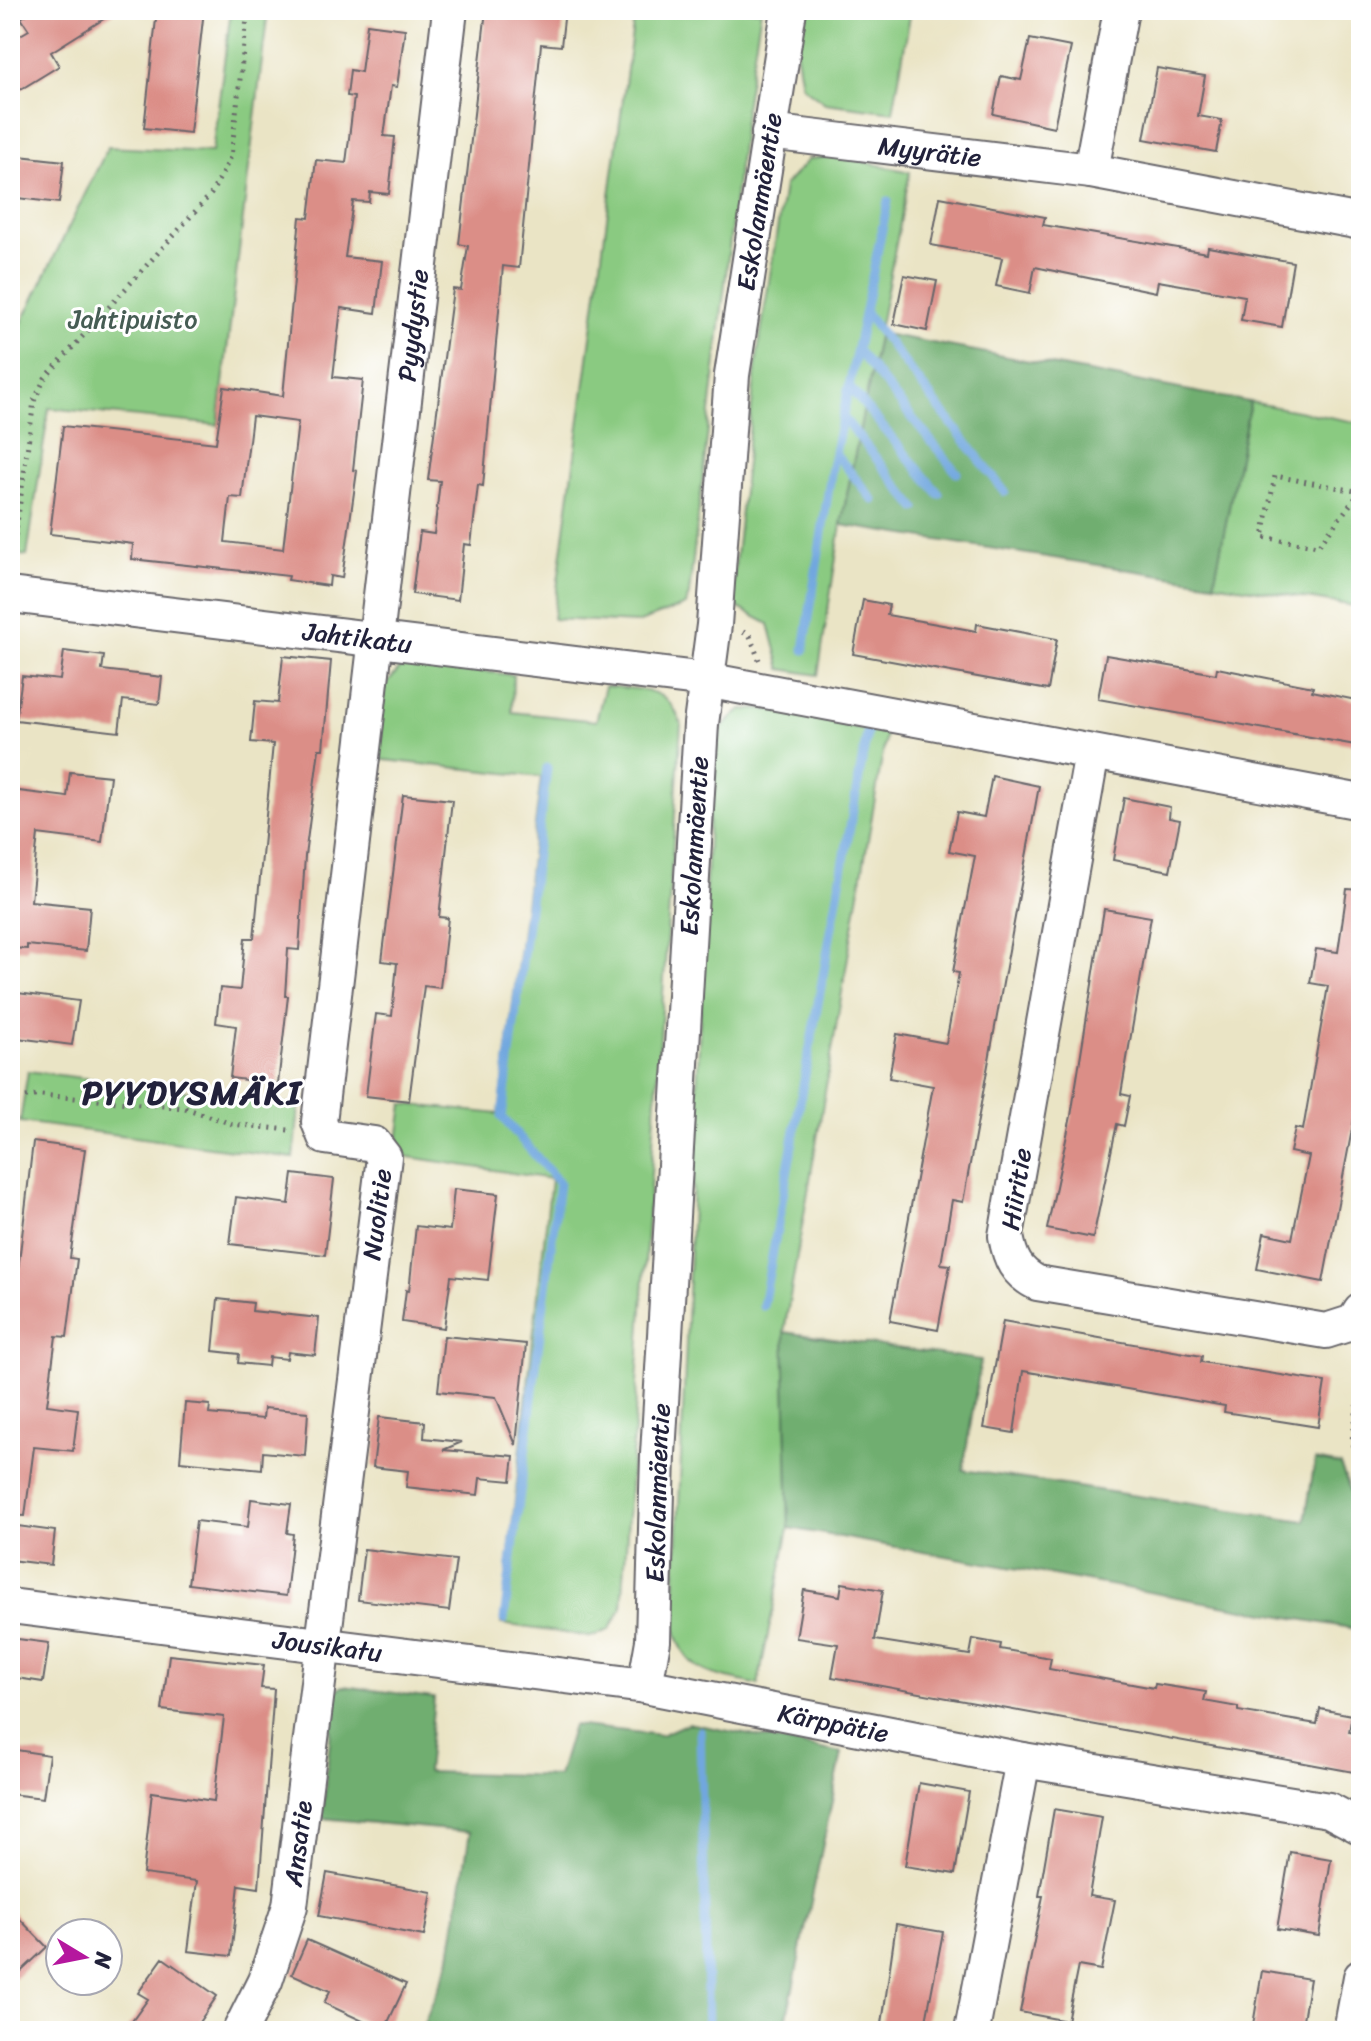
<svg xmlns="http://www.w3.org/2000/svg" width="1371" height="2041" font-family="Sriracha,sans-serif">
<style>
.green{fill:#8aca81;stroke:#56765e;stroke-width:2}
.forest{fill:#6fae6f;stroke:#486855;stroke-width:2}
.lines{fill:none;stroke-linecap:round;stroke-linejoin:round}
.stream{stroke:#71a7df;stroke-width:9}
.building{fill:#db8e87;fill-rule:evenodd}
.street-casing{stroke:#68666b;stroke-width:38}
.path{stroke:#68666b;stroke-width:5;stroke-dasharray:2 6;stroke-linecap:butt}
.street{stroke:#fff;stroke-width:34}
.labels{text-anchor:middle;stroke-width:6;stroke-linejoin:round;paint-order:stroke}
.street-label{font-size:26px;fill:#22223b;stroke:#fff}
.park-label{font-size:26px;fill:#465d54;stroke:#fff}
.district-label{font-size:34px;font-weight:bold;letter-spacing:2px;fill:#22223b;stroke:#fff}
</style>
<rect width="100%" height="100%" fill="#fff"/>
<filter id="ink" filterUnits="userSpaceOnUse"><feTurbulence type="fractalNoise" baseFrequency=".0125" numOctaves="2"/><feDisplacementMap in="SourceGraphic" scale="16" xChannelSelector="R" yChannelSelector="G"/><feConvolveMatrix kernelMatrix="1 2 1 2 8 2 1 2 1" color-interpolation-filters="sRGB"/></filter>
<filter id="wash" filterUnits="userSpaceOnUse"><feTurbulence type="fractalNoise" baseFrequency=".006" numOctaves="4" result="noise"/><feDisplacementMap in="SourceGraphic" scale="32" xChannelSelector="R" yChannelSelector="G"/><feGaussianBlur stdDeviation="1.8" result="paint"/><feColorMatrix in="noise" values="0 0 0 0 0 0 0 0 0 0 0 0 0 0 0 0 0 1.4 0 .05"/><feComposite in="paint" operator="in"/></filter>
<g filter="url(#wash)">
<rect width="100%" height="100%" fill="#eae4c5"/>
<path class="green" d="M231,10h37l-50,415 -169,-17 -22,148 -17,-3v-109l6,-47 -6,-2v-48l98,-200 104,5z
M635,10h126l-15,92 -57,492 -3,11 -49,18 -84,-4z
M802,10h109l-18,102 -68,-9 -23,-17 -6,-37z
M838,156l72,16 -69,353 -23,150 -37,-6 -12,-45 -38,-20 26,-246 27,-172 25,-27z
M1250,402l111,21v184l-147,-24z
M417,664l96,11 -1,37 84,9 9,-35c36,4 63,-1 76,38l-59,884 -13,22 -18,7 -90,-13 50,-445 -155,-24 7,-51 96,10 42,-337 -165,-18 9,-73 17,-20z
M742,709l35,1 109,24 -102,598 5,196 -31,157c-48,-12 -76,-9 -84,-65l37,-854 11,-39z
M28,1071l271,35 -5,52 -274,-36z"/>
<path class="forest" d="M879,333l371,69 -36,181 -373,-58z
M784,1332l197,28 -18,110 342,51 10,-61 25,5 21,51v114l-572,-102z
M343,1686l91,12 -7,74 131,4 15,-51 88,10 27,-12 154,30 -58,278h-363l28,-69 21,-130 -148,-14 13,-127z"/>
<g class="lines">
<path class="stream" d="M867,315l138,177
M858,351l99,122
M850,388l89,106
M843,417l73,91
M835,453l38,47
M804,650l28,-183 56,-266
M763,1306l105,-578
M504,1620l55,-437 -57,-66 45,-349
M700,1731l8,300"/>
</g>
<g id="blocks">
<path class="building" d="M34,10h84l-67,42 8,14 -49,30v-55l19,-11 -8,-12z
M157,10h47l-14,123 -46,-5z
M486,10h79l-4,36 -20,-2 -22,224 -16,-2 -20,220 -5,-1 -7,60 -7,-1 -6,56 -46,-6 8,-62 14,2 6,-53 -12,-1 25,-191 8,1 7,-44 -9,-2z
M367,24l38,5 -8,58 -6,-1 -7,50 11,1 -6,57 -19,-2 -1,10 -16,-1 -8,56 37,4 -6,52 -35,-5 -8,69 30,3 -10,90 4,1 -15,107 -12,-2 -1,10 -41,-6 1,-4 -157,-17 1,-15 -83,-10 13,-108 153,17 8,-56 59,9 17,-179 9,1 7,-58 30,3 8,-66 -7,-1 3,-26 11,2zM252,416l46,6 -15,127 -58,-7 5,-45 12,1z
M1030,39l41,8 -17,80 -61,-13 8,-38 20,4z
M1157,68l48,8 -7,40 24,4 -6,32 -72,-13z
M10,155l54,6 -5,42 -49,-6z
M940,197l105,20 -2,8 164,28 1,-6 85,15 -11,65 -41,-7 4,-24 -87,-15 -2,11 -121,-25 -5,26 -34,-7 6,-28 -71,-13z
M904,275l33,6 -10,50 -33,-7z
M863,600l26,5 -2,10 89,16 1,-7 80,15 -9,51 -195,-36z
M64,651l40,5 -2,14 60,7 -3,27 -36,-4 -4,32 -103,-12 6,-44 38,4z
M1106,655l110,19 1,-6 96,19 -1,4 49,10v45l-263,-47z
M283,656l48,5 -8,88h-4l-14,107 -6,94 -11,-1 -3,47h3l-10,88 -48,-6 6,-52 -20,-3 4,-35 20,2 5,-52h9l19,-194 -22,-2 4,-41 23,2z
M70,772l40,4 -8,66 -64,-8 -7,67 59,6 -4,44 -59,-6v4l-17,-1v-158l57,7z
M992,776l47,10 -76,416 -11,-2 -11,64 9,1 -12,65 -48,-9 43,-235 -44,-8 8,-44 49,9 13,-70 -6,-1 22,-116 -26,-5 8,-39 27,5z
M403,795l49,5 -13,117 9,1 -8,70 -16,-2 -15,115 -43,-5 10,-82 16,2 5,-53 -15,-2z
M1124,798l46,9 -1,11 11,2 -10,51 -57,-11z
M1347,889l14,1v192l-38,200 -66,-13 7,-36 28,6 17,-83 -19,-4 5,-24 8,2 25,-144 -18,-3 6,-34 22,3z
M1104,909l47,8 -30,177 9,2 -6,30 -7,-2 -24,114 -46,-9 24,-113z
M10,992l69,9 -7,44 -62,-8z
M33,1142l52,7 -15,109 7,1 -10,78 -11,-1 -9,69 31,4 -5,42 -39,-4 -9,69 -15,-1v-176z
M293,1174l41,5 -9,76 -95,-11 6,-47 53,7z
M454,1189l44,5 -10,86 -37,-4 -7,52 -42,-6 4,-32 3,1 7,-65 34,4z
M218,1299l35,4 -1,8 67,7 -4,37 -27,-3 -1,7 -18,-2 -1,9 -30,-3 1,-9 -26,-3z
M1003,1321l199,35 -1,6 124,20 -7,45 -94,-15 1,-6 -202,-35 -9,62 -30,-5z
M444,1336l82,8 -10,101 -20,-48 -58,-6z
M185,1403l25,2 -1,9 54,5 1,-11 44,4 -3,44 -42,-4 -1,17 -82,-8z
M379,1417l46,5 -1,16 38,4 -19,8 71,6 -3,25 -31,-3 -2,17 -72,-8 2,-16 -35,-4z
M251,1499l40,5 -4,29 6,1 -7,62 -98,-12 8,-63 52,6z
M10,1525l45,6 -4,34 -41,-5z
M364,1549l92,11 -7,51 -91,-11z
M842,1583l41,7 -8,50 95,15 3,-16 28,5 -1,5 51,9 -2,11 105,19 1,-4 51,8 -2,9 34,6v4l79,13 3,-15 32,6 -3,17 11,2 -6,38 -522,-95 6,-33 -42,-6 8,-48 36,6z
M10,1638l39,5 -6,39 -33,-5z
M169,1655l95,10 -3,23 13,1 -15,199 -20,-3 -8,71 -43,-5 9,-70 -54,-7 9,-82 62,9 10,-84 -62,-7z
M10,1749l39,6 -6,43 -33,-4z
M919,1783l50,9 -14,82 -50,-8z
M1054,1809l48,8 -13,79 26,4 -14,70 -23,-4 -11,55 -47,-9 23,-116h-4z
M1290,1852l41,7 -12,77 -42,-7z
M327,1873l105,19 -8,44 -105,-20z
M10,1909l37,38 -37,35z
M896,1924l47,8 -19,99h-43z
M307,1940l99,44 -22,47 -60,-28 6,-12 -38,-17z
M163,1958l54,38 -24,35h-68l23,-32 -10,-6z
M1262,1971l48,8 -9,52h-49z"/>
</g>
</g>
<g filter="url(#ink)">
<use href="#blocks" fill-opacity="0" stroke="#68666b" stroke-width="2"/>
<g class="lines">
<defs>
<g id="street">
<path id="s1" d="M769,132l322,39 270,51"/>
<path d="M1091,171l30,-161"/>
<path id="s2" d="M10,595l696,85 655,122"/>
<path d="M1092,753l-86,483c4,23 10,36 31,47l289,48 28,-9 7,-11"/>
<path id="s3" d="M10,1606l635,80 378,74 306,50 32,17"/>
<path id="s4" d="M645,1686l8,-45 5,-187 43,-730 13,-99 18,-250 57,-365"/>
<path id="s5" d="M240,2031l25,-50 25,-75 94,-749 -10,-13 -49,-7 -6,-15 131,-1112"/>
<path d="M972,2031l51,-271"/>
<path d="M1351,2031l10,-54"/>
</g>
</defs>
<use href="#street" class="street-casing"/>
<path class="path" d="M1360,492l-42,54 -55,-9 12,-61 86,16
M11,567l23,-166 11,-23 166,-184 20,-37 17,-147
M743,632l7,4 9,24
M10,1099l31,-4 144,13 47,16 57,6
M1361,1381l-9,59 9,32"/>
<use href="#street" class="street"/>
</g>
</g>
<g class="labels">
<g class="street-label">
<text dy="9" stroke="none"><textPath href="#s1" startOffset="162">Myyrätie</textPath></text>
<text dy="9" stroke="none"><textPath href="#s4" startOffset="1490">Eskolanmäentie</textPath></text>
<text dy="9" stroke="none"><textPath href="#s5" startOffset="1774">Pyydystie</textPath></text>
<text dy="9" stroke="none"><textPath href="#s2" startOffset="350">Jahtikatu</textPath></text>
<text dy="9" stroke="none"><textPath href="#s4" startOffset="842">Eskolanmäentie</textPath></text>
<text transform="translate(1016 1189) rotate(-81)" y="9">Hiiritie</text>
<text dy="9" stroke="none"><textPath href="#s5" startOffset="832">Nuolitie</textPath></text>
<text dy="9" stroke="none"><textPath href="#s4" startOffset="194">Eskolanmäentie</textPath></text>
<text dy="9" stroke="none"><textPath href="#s3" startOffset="320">Jousikatu</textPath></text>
<text dy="9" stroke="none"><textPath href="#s3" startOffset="832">Kärppätie</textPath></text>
<text dy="9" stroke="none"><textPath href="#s5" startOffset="198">Ansatie</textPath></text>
</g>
<g class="park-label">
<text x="133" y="328">Jahtipuisto</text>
</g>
<g class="district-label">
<text x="192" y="1104">PYYDYSMÄKI</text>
</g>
</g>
<rect width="1371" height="2041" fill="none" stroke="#fff" stroke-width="40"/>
<g transform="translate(84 1957) rotate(100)"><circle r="38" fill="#ffffff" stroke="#a7a7b1" stroke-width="2"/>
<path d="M0-6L14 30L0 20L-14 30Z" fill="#b5179e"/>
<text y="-12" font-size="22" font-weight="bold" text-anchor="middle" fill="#22223b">N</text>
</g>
</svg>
